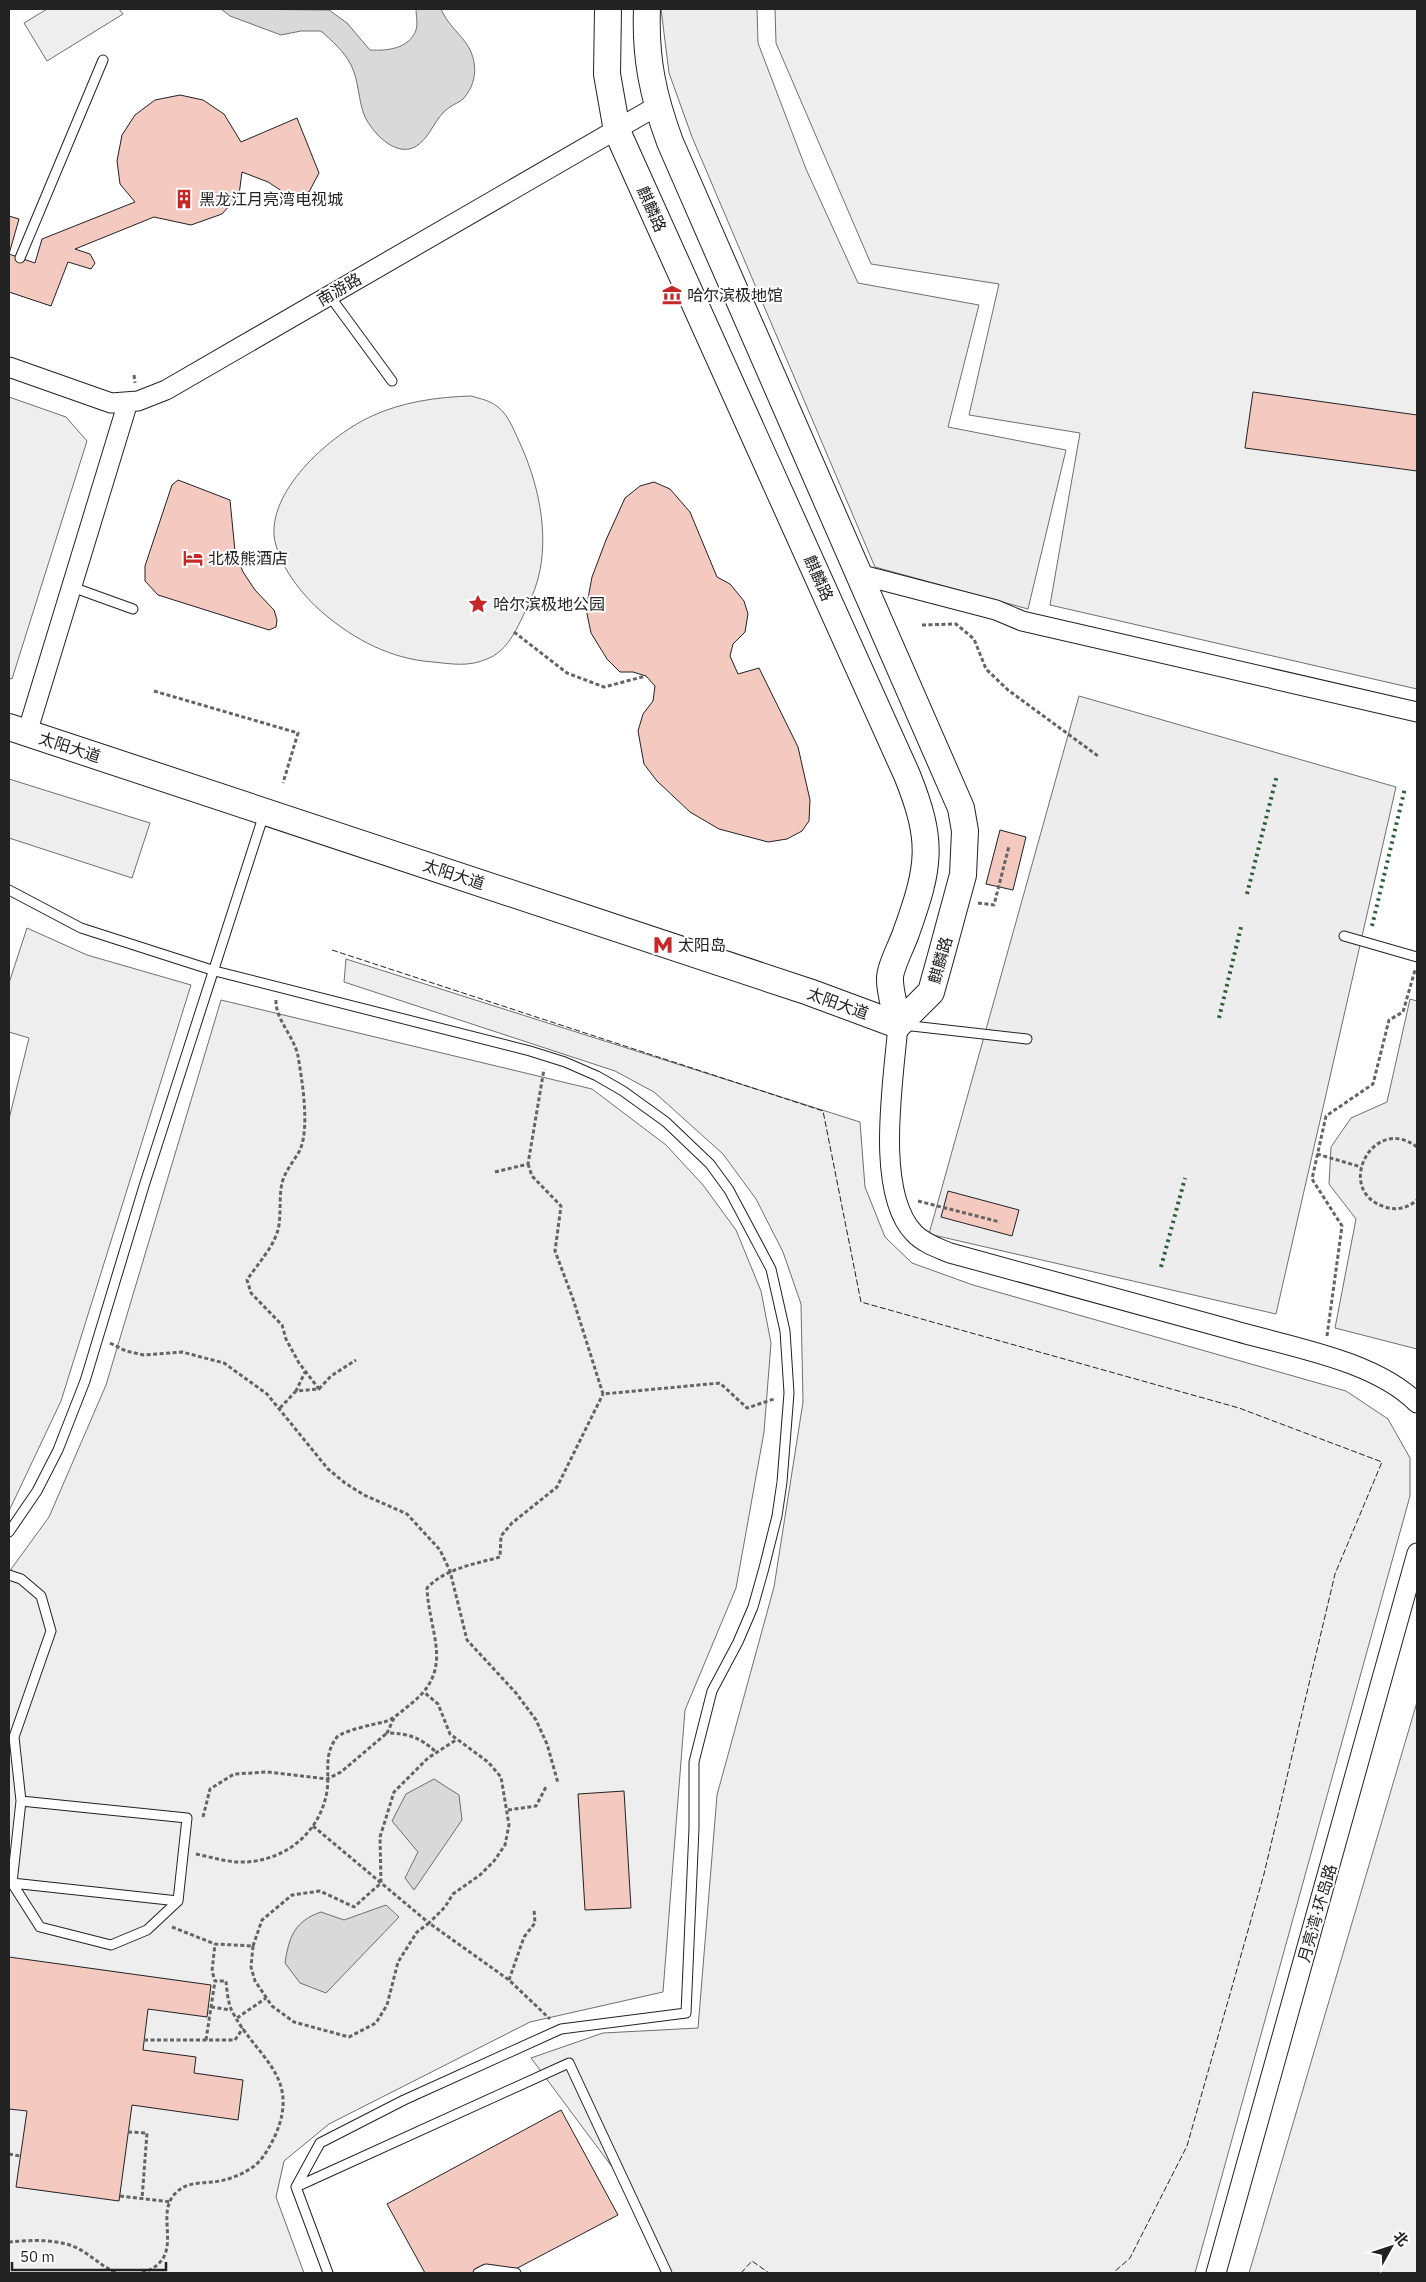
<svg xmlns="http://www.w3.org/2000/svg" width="1426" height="2282" font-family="'IBM Plex Sans','Noto Sans SC',sans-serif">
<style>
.green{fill:#eee;stroke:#6f6f6f}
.parking{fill:#ededed;stroke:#6f6f6f}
.water{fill:#d9d9d9;stroke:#6f6f6f}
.building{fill:#f3c9c0;stroke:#222}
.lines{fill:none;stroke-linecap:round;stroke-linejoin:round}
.lane-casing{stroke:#222;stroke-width:11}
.street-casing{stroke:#222;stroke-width:21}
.secondary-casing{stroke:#222;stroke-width:28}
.path{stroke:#646464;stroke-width:3;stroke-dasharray:4 2.5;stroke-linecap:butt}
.lane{stroke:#fff;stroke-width:9}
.street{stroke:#fff;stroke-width:19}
.secondary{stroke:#fff;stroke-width:26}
.hedge{stroke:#2f5e38;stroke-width:4;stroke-dasharray:2.5 4;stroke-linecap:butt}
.fence{stroke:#222;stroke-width:1;stroke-dasharray:6 2.5;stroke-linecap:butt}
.labels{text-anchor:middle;stroke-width:4;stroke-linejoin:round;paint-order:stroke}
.poi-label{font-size:16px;fill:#222;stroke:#fff;text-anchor:start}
.street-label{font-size:16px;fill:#222;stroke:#fff}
</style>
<rect width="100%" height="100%" fill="#fff"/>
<path class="green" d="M47,9h72l4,5 -76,47 -23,-38z
M775,9h642v680l-367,-84 30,-172 -111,-18 30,-131 -128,-20 -95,-221z
M471,396c10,3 18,4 27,11 10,8 15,21 20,32 20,42 32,94 20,140 -4,14 -10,27 -16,39 -8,17 -17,34 -35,41 -18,8 -35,5 -54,3 -42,-3 -78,-22 -110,-49 -21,-18 -46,-49 -49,-78 -3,-48 58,-101 98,-119 30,-14 65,-19 99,-20z
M9,397l57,20 21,24 -75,238 -3,-1z
M9,779l141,44 -18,55 -123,-40z
M27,928l60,27 104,30 -130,416 -52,110v-392l20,-81 -20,-6v-49z
M346,959l514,163 5,65 20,50 27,26 61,22 373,106 42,28 22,39v38l-215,777h-534l-25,-74 -105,-141 72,-25 95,-5 19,-233 57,-208 29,-185 -2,-98 -18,-52 -27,-53 -33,-45 -69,-62 -39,-21 -271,-89z
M221,1000l371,89 74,56 37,40 33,45 25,61 10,52 -7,89 -28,156 -51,122 -22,282 -133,30 -201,102 -45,37 -8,36 28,76h-295v-701l40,-55 57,-132z
M1417,1702v571h-168z"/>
<path class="parking" d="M661,9h96l1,34 48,126 52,114 121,22 -31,122 118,23 -38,159 -153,-42 -183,-430 -23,-64z
M1079,696l317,91 -120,527 -347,-80z
M1410,999l7,2v348l-82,-21 21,-109 -27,-35 2,-37 20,-29 36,-16z"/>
<path class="water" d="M221,9l108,1 18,13 23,27c17,1 39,-1 46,-20 2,-6 0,-15 0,-21h25c6,14 16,22 25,34 12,17 12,40 -3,56 -3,3 -9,5 -13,8 -15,9 -19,31 -35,40 -20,10 -42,-14 -50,-30 -7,-16 -6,-37 -14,-52 -7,-14 -19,-24 -30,-34h-20l-20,4 -51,-19z
M434,1779l25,16 3,25 -48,70 -9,-12 13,-26 -26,-31 14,-27z
M386,1905l13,12 -73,76 -26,-10 -15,-20c4,-27 10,-42 36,-51l23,8z"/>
<path class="building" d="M180,95l23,5 21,14 17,28 56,-24 22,55 -10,19 -18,5 -23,-15 -26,-10 -3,23 -17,19 -31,11 -37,-8 -79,32 15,5 5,9 -4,6 -23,-7 -17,44 -42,-14v-76l10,3 -10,35 26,9 7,-24 93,-37 -15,-18 -3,-23 5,-26 13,-20 20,-15z
M1253,392l164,23v56l-172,-23z
M178,480l52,20 5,51 8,21 12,18 19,20 3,10 -1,7 -7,3 -111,-35 -13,-14v-15l27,-81z
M654,482l16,7 20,23 27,65 13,7 14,17 4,13 -3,18 -12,12 -3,12 8,18 21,-6 39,79 12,53 -1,21 -7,10 -15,8 -19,3 -49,-13 -29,-17 -33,-31 -13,-17 -6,-33 5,-17 10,-13 2,-15 -9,-10 -13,-4h-13l-13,-13 -16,-26 -5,-24 6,-32 14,-37 19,-42 15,-12z
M1000,830l26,7 -13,53 -27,-6z
M948,1191l71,19 -7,26 -71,-19z
M624,1791l7,117 -46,2 -7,-116z
M9,1957l202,28 -4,32 -59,-8 -5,41 53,7 -2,16 49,7 -5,40 -106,-15 -13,96 -103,-14 11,-76 -18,-2z
M561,2110l57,105 -110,58h-83l-38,-69z"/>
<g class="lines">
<defs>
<path id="lane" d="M20,258l83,-198
M329,295l63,86
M72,587l61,22
M9,890l72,38 134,43 315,80 35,11 32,14 26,15 43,31 44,42 19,26 42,79 14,62 4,62 -7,89 -5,34 -13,52 -11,39 -15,35 -26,49 -18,71v66l-8,185 -125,16 -157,71 -84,43 -24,44 32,86
M1344,936l73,21
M903,1025l124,14
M9,1532l28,-41 21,-41 27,-69 59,-195 120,-372
M9,1575l12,4 20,17 10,35 -37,106 7,64
M21,1801l166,17 -9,83 -166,-18z
M12,1883l28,44 71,18 36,-15 31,-29
M296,2187l273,-124 98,210
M478,2273l8,-4 30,4"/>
<path id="street" d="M9,367l102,36 27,-2 28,-11 491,-284
M858,574l138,36 26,11 395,91
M27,733l101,-331
M898,1025c-4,53 -24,166 16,208 9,10 24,15 36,20 94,25 188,51 282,77 58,17 142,30 185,73
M1216,2273l201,-720"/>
<path id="secondary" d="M608,9l-1,65 10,57 290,644c27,67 23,91 -1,158 -4,12 -17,36 -16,47 0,14 6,30 8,45
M647,9c-2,49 6,87 23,133l291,666 4,23 -2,44 -22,81 -10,36 -33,33
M9,727l800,265 89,33"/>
</defs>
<use href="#lane" class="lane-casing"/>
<use href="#street" class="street-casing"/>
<use href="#secondary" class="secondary-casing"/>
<path class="path" d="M134,375l1,8
M922,625l34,-1 18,15 12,30 22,21 90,66
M514,632l53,41 37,14 42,-11
M154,691l144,42 -15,50
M978,903l16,2 15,-59
M276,1000c-1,19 18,36 22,56 4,24 12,71 2,94 -6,11 -15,21 -18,33 -3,14 -1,28 -3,42 -3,20 -21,38 -32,55l4,13 31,32 4,14 13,24 20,26 -23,2 9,-19
M1417,1147c-44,-34 -84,44 -32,60 11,4 23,1 32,-7
M1317,1154l44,13
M528,1164l4,12 29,30 -6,45 18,48 30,95 117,-11 27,25 27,-9
M495,1172l33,-8 16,-95
M918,1201l82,21
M1327,1336l15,-110 -30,-47 14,-63 47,-32 16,-64 14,-8 12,-42
M110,1343l16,8 18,4 38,-3 42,11 43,31 61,75 17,14 19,12 43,19 33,36 10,21 17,69 49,53 20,27 11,24 11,39
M319,1389l12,-13 25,-16
M280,1408l16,-17
M394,1718l-7,15c21,0 34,5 49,19
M508,1810l28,-4 11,-21
M203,1817l7,-28 24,-15 33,-2 60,7 14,-7 46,-39
M313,1826l116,97 16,-16 8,-13 27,-19 14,-14 11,-16 4,-20 -8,-48 -13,-15 -38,-28 -12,-30 -13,-11
M196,1854c14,3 28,7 41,8 44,2 83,-27 90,-71 3,-20 -4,-36 10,-54 6,-6 37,-13 47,-15 10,-3 19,-12 28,-19 43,-35 17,-69 15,-115 19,-20 48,-24 73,-31l1,-21 11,-13 45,-36 46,-93
M172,1927l43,17 38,2 -2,21 4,14 17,25 22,16 55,15 27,-14 11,-18 11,-43 19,-30 12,-9 80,57 41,39
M253,1946l9,-26 30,-25 28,-4 34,16 27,-24 -1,-46 14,-45 34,-34 28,-18
M509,1980l15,-43 11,-14 -1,-14
M211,2007l20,3
M237,2018l29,-20
M144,2040h91l8,-12
M206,2040l9,-59
M128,2132l19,1 -5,66
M9,2154l11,2
M120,2196l51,6
M9,2242c23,-2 55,-4 75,10 11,7 20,15 32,21
M142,2273c48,-16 8,-60 36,-82 10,-9 24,-8 36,-9 14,-2 27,-7 39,-15 10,-7 17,-21 22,-31 27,-61 -20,-79 -43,-125 -4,-8 -5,-20 -6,-30h-11l-3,-10 3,-27"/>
<use href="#lane" class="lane"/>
<use href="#street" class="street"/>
<use href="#secondary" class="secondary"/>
<path class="hedge" d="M1247,894l30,-119
M1372,926l33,-138
M1219,1018l22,-91
M1161,1267l24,-89"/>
<path class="fence" d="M332,950l491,161 38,191 378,106 143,54 -47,112 -71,300 -77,272 -57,112 -17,15
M741,2273l11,-12 17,12"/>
</g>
<defs>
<symbol id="building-bare" viewBox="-9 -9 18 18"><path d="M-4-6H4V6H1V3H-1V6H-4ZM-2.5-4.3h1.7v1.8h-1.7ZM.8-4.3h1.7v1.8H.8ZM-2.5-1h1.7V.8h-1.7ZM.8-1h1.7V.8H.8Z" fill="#c62828" stroke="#fff" stroke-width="2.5" paint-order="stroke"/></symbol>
<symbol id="museum-bare" viewBox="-9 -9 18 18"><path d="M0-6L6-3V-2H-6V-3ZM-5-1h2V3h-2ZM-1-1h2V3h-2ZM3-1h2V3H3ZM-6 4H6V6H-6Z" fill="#c62828" stroke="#fff" stroke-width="2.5" paint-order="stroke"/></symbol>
<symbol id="hotel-bare" viewBox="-9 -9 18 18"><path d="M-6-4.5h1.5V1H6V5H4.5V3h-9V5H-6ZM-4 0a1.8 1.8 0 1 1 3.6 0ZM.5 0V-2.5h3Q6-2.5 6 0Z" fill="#c62828" stroke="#fff" stroke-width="2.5" paint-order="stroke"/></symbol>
<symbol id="sight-bare" viewBox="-9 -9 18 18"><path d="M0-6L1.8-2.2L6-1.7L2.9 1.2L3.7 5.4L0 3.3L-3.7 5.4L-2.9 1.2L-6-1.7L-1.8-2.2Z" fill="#c62828" stroke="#fff" stroke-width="2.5" paint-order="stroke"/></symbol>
<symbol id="metro-bare" viewBox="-9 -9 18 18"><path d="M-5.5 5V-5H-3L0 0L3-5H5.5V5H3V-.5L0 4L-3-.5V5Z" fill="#c62828" stroke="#fff" stroke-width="2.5" paint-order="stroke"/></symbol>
</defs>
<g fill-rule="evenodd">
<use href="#building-bare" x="170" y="185" width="28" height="28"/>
<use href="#museum-bare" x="658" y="281" width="28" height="28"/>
<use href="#hotel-bare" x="179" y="544" width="28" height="28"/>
<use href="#sight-bare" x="464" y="590" width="28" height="28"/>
<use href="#metro-bare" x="649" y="931" width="28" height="28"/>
</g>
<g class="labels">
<g class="poi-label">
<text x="199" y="205">黑龙江月亮湾电视城</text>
<text x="687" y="301">哈尔滨极地馆</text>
<text x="208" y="564">北极熊酒店</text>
<text x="493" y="610">哈尔滨极地公园</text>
<text x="678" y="951">太阳岛</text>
</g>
<g class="street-label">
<text transform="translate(652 209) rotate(66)" y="6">麒麟路</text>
<text transform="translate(339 289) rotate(-30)" y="6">南游路</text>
<text transform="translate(819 578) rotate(66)" y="6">麒麟路</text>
<text transform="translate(70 747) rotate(18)" y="6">太阳大道</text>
<text transform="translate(454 874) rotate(18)" y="6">太阳大道</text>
<text transform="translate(940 960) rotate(-74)" y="6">麒麟路</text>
<text transform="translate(838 1003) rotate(20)" y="6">太阳大道</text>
<text transform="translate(1317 1913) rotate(-74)" y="6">月亮湾·环岛路</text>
</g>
</g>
<rect width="1426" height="2282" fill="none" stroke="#222222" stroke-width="20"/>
<g transform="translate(1391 2247) rotate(50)" stroke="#ffffff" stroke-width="4" paint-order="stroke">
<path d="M0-4L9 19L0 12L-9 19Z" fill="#222222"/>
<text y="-8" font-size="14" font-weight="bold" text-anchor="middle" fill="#222222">北</text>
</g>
<path d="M12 2262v8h154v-8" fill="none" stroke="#222222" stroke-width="2.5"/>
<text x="20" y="2262" font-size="15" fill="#222222" stroke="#ffffff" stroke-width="4" paint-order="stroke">50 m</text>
</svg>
